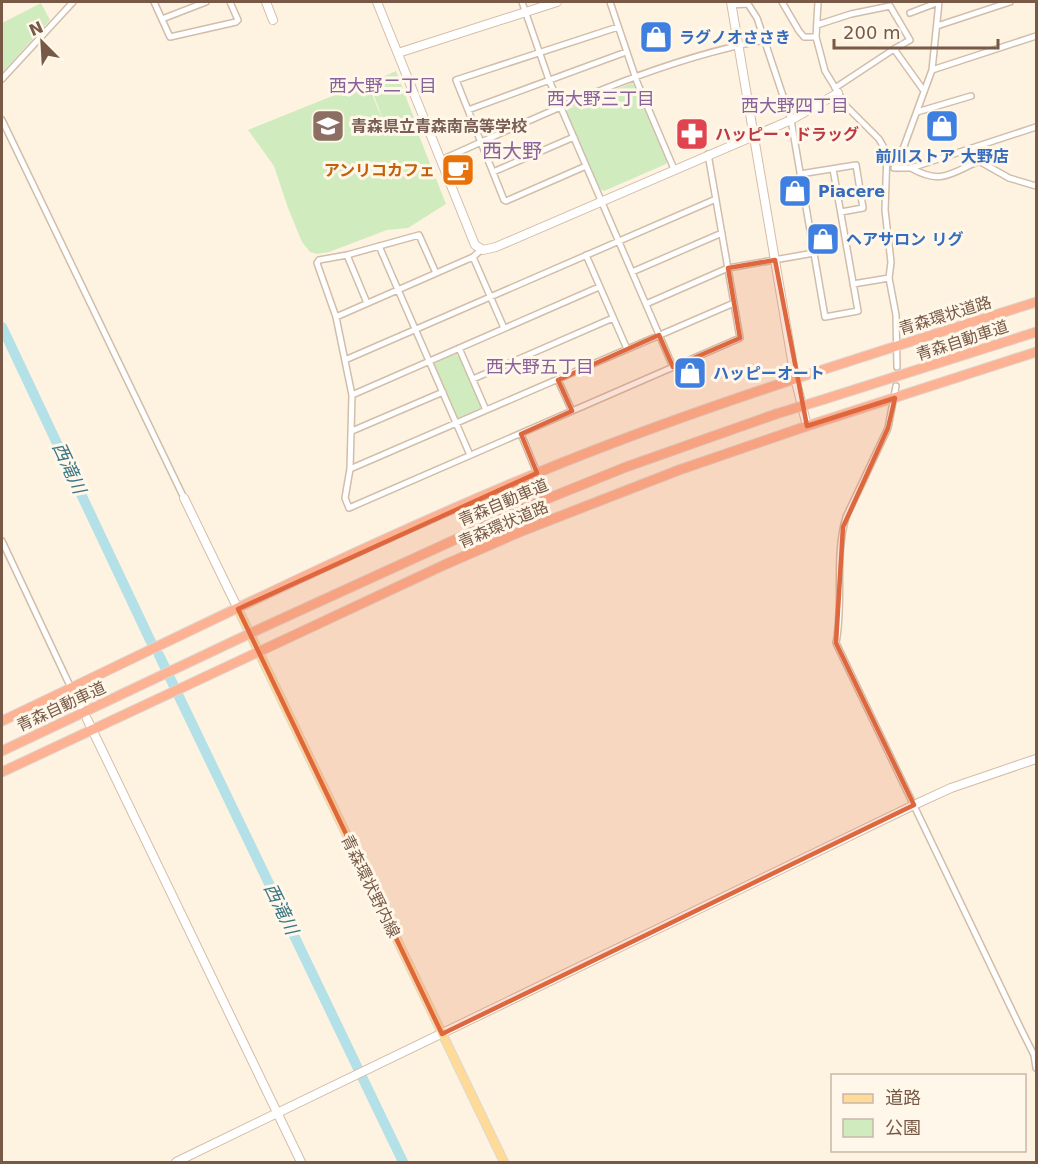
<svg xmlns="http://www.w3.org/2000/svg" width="1038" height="1164" font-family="'DejaVu Sans','Noto Sans JP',sans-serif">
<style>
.green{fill:#d0ecbf}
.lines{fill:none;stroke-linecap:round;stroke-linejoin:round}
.river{stroke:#b4e0e8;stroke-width:10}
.street-casing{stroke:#d2bdaa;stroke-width:8}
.secondary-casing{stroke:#d5bda7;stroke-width:10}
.primary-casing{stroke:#ded7d3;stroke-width:10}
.highway-casing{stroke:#ded7d3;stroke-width:11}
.street{stroke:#fff;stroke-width:5}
.secondary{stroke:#fff;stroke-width:8}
.primary{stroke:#ffdb97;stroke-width:8}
.highway{stroke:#fdb293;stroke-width:9}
.highway-bridge-casing{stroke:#ded7d3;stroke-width:11;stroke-linecap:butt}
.highway-bridge{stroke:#fdb293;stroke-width:9}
.marked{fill:#df673e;fill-opacity:0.2;stroke:#df673e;stroke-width:4.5;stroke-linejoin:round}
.labels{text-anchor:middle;stroke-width:6;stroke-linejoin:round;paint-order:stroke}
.shop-label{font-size:16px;font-weight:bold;fill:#366cbe;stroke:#fff7e9;text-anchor:start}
.education-label{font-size:16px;font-weight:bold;fill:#785e54;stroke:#fff7e9;text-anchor:start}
.health-label{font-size:16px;font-weight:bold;fill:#be3a42;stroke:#fff7e9;text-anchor:start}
.food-label{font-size:16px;font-weight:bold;fill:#c56008;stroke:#fff7e9;text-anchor:end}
.street-label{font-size:16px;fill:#775946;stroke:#fff7e9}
.neighbourhood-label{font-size:18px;fill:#89619b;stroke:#fff7e9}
.water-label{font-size:18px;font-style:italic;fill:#3b7785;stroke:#fff7e9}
.quarter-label{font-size:20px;fill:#89619b;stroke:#fff7e9}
</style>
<rect width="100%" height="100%" fill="#fef3e1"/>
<path class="green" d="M41,3l9,17 -48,53v-50z
M396,71l21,55 -14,6 13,-4 30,76 -38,24 -21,2 -58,22 -12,2 -7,-2 -8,-10 -14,-34 -14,-42 -26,-36 119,-48 23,56 -21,-55z
M631,83l3,2 33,76 -1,3 -62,27 -4,-2 -34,-77 2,-3z
M455,354l3,1 23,51 -1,4 -20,9 -3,-2 -23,-52 1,-3z"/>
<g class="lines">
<path class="river" d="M2,327l149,315
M159,655l244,507"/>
<defs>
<path id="street" d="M154,2l16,35 66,-15 2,-2 -8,-18
M522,2l27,78 124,287
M610,2l27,80 37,87
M782,2l17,29 5,6h12
M818,2l-2,35 9,34 22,36 32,32 8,14 -2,57 6,52 -2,16 7,37 1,52
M731,5l17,-1 9,14 34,102 34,197 33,-6 -25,-142
M910,13l29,-11
M162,19l44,-17
M817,25l34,-11 39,-8 20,34 -16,9
M937,26l73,-24
M932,70l104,-34
M2,79l71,-77
M835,88l59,-39 30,42
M468,110l158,-58
M917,112l54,-16
M2,120l182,378
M441,160c104,-46 211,-99 324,-120
M586,166l-80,35 -2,-1 -48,-120 162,-53
M894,168h17l125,-41
M896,168l36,-98 7,-68
M911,168c30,17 39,6 68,-7l30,17 27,8
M493,172l81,-35
M800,174l56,-9 7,43 -22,4
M379,246l91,209
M347,255l20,48
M586,255l41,94
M473,257l31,71
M632,272l90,-39
M436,273l-17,-38 -72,20 -28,5 -2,3 19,54 16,78 -2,74 -5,29 4,10 391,-170 -32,-184
M853,284l36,-6
M646,304l82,-36 86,-15
M336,317l137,-60 8,-7
M459,348l27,62
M345,360l371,-161
M473,379l140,-61
M558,380l14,31
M896,386l-8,42 -42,89c-12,40 -2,84 -10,126l185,386 13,26 2,13
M352,395l247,-108
M352,431l91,-39
M521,434l16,39
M350,469l384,-166
M2,541l69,147"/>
<path id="secondary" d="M266,2l7,18
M377,2l98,243 8,5 13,-3 295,-127 47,-27
M731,2l64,376 12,48
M398,53l159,-51
M184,498l54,111
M71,688l9,17
M87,719l214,443
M176,1162l738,-357 37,-17 85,-29"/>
<path id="primary" d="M238,609l266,553"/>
<path id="highway" d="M825,399l211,-67
M266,626l256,-117 104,-42 150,-53
M2,721c177,-84 353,-173 535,-248 163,-67 331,-118 499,-171
M2,751l232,-110
M2,772l442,-207 78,-34 157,-61 128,-44 229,-74"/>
</defs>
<use href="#street" class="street-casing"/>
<use href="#secondary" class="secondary-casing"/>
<use href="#primary" class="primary-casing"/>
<use href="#highway" class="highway-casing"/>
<use href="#street" class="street"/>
<use href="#secondary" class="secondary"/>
<use href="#primary" class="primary"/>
<use href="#highway" class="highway"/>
<defs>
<path id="highway-bridge" d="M776,414l49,-15
M234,641l32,-15"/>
</defs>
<use href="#highway-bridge" class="highway-bridge-casing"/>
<use href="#highway-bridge" class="highway-bridge"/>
</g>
<path class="marked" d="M775,260l32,166 88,-28 -7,30 -45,99 -7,116 78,162 -472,229 -204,-425 299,-136 -16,-39 51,-23 -14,-31 101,-45 14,32 67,-29 -12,-70z"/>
<defs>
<symbol id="shop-square" viewBox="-11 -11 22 22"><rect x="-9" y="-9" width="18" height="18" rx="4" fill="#3f7fe0" stroke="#fff7e9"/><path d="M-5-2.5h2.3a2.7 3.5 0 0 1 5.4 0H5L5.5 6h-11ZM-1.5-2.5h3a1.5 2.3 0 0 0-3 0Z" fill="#fff"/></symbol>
<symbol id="school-square" viewBox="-11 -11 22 22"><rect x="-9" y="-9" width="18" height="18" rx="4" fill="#8d6e63" stroke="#fff7e9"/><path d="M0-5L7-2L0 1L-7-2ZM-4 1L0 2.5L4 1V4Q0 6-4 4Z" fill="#fff"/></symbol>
<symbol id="pharmacy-square" viewBox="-11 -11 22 22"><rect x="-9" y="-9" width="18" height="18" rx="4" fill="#e0444e" stroke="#fff7e9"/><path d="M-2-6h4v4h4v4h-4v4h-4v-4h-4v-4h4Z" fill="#fff"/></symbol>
<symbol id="cafe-square" viewBox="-11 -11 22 22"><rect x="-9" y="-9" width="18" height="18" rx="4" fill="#e8710a" stroke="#fff7e9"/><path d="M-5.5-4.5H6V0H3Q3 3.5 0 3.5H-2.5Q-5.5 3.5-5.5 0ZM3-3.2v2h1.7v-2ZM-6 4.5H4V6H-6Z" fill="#fff"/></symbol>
</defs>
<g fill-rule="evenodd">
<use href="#shop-square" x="637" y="18" width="38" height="38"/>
<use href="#school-square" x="309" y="107" width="38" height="38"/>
<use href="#shop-square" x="923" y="107" width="38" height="38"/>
<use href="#pharmacy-square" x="673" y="115" width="38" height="38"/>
<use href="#cafe-square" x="439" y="151" width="38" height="38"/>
<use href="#shop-square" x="776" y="172" width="38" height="38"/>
<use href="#shop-square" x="804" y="220" width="38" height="38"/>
<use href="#shop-square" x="671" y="354" width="38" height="38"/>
</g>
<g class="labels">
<g class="shop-label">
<text x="679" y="43">ラグノオささき</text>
<text x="942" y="162" text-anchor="middle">前川ストア 大野店</text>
<text x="818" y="197">Piacere</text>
<text x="846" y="245">ヘアサロン リグ</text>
<text x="713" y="379">ハッピーオート</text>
</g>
<g class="education-label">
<text x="351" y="132">青森県立青森南高等学校</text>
</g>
<g class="health-label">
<text x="715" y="140">ハッピー・ドラッグ</text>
</g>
<g class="food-label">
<text x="435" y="176">アンリコカフェ</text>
</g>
<g class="street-label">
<text transform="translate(945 315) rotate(-17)" y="6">青森環状道路</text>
<text transform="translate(962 340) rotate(-18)" y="6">青森自動車道</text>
<text transform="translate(503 502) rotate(-23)" y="6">青森自動車道</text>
<text transform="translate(503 524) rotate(-23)" y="6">青森環状道路</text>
<text transform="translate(61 706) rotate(-25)" y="6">青森自動車道</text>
<text transform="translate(371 886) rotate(64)" y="6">青森環状野内線</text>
</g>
<g class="neighbourhood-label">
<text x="383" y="92">西大野二丁目</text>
<text x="601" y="105">西大野三丁目</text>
<text x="795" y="112">西大野四丁目</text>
<text x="540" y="373">西大野五丁目</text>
</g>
<g class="water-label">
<text transform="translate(69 468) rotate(65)" y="6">西滝川</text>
<text transform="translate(281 909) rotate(64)" y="6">西滝川</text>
</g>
<g class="quarter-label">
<text x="512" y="158">西大野</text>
</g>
</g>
<rect width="1038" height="1164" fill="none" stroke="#775946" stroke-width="6"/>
<rect x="831" y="1074" width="195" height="78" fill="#fff7e9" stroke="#c9b8a8" stroke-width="1.5"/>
<rect x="843" y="1094" width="30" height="9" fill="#ffdb97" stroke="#c9b8a8" stroke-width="1.5"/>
<text x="885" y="1104" font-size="18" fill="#775946">道路</text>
<rect x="843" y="1119" width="30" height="18" fill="#d0ecbf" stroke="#c9b8a8" stroke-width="1.5"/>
<text x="885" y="1134" font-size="18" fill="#775946">公園</text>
<g transform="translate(42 42) rotate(336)" stroke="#fff7e9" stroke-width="4.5" paint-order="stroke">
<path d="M0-4.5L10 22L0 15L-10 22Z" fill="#775946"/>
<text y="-9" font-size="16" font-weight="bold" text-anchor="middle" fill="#775946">N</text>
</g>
<path d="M834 39v9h164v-9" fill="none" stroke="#775946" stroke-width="3"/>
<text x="843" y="39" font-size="18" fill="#775946" stroke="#fff7e9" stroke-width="4.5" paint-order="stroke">200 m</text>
</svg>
